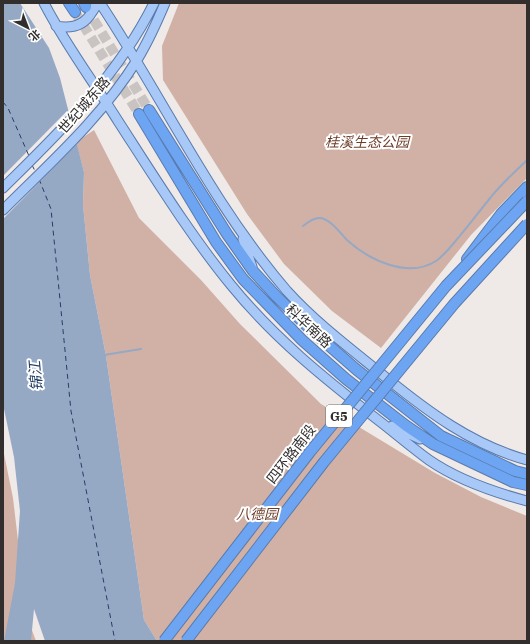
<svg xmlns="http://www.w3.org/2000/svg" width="530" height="644" font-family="'IBM Plex Serif','Noto Sans SC',serif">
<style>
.green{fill:#d1b1a5}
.water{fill:#95a8c4}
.pier{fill:#efe9e7}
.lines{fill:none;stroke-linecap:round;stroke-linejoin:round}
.stream{stroke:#95a8c4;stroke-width:2}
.ferry{stroke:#243f66;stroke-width:1;stroke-dasharray:5 4;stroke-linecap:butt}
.highway-tunnel{stroke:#c9c4c2;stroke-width:10;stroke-dasharray:10 5;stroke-linecap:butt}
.major-casing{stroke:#597bad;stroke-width:11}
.highway-casing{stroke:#597bad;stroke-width:12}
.major{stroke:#a8c9f7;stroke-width:9}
.highway{stroke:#6ea5f2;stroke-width:10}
.highway-bridge-casing{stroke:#597bad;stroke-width:12;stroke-linecap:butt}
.highway-bridge{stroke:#6ea5f2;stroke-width:10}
.labels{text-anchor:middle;stroke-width:4;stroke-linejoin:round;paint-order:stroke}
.shield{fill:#fff;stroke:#6f6d6c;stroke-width:1}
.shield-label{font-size:13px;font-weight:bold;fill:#312e2d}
.street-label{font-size:14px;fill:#312e2d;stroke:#fff}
.park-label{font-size:14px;font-style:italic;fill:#6e3d2a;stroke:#fff}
.water-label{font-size:15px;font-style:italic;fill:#243f66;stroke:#fff}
</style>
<rect width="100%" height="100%" fill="#efe9e7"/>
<path class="green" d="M179,3h348v175l-56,57 -90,113 -49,-37 -48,-47 -37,-50 -84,-134 -1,-34z
M94,130l45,88 62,62 39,44 81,80 114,69 46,24 46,19v125h-370l-13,-21 -38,-264 -16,-81 -7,-70 1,-33 -8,-30z
M3,449l10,49 14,119 9,24h-33z"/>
<path class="water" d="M3,3h17l29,45 11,30 24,94 -1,33 7,70 16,81 38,264 13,21h-112l-11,-32 -3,32h-27l11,-58 5,-72 -6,-54 -11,-53z"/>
<path class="pier" d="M67,111l5,5 6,27 -75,76v-43z"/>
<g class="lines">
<path class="stream" d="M303,226c4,-3 10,-8 16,-8 11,0 21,15 28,22 22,20 61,39 89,21 6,-4 12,-11 17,-17 13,-15 25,-31 38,-47 10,-13 24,-25 36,-37
M104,355l37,-6"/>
<path class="ferry" d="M3,102l5,6 21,48
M32,165l4,8
M39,179l12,30 20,202 44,230"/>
<path class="highway-tunnel" d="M86,7l63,103
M75,12l64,102"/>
<defs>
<path id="major" d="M44,3c21,41 49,78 74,118 35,54 72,114 113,164 43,53 94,94 147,135 17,13 33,27 51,40 29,20 64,32 98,41
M100,3c63,95 112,201 187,288 29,32 64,58 97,85 43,35 88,69 143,84
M56,26c15,3 28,0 36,-14 3,-4 4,-5 3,-9
M3,188c57,-56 115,-112 151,-185
M3,210c47,-47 99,-93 134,-150 11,-18 20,-38 28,-57
M243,239l9,28
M392,426l28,13"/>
<path id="highway" d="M69,3l6,9
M84,3l2,4
M149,110l78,124 26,37 24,26 33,32 47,41 84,66 74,35 12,3
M139,114l77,128 27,37 59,61 44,39 59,46 28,19 80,38 14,3
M467,259l34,-45 26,-27"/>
</defs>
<use href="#major" class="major-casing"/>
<use href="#highway" class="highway-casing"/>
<use href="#major" class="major"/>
<use href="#highway" class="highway"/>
<defs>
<path id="highway-bridge" d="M164,641l146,-189 136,-166 81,-85
M186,641l138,-179 130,-158 73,-80"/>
</defs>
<use href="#highway-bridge" class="highway-bridge-casing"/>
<use href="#highway-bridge" class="highway-bridge"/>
</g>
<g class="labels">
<rect class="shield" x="326" y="405" width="26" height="22" rx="3"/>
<g class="shield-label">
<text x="339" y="421">G5</text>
</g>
<g class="street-label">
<text transform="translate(84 105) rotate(-49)" y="5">世纪城东路</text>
<text transform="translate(309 326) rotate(43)" y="5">科华南路</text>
<text transform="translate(291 454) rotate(-52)" y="5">四环路南段</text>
</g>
<g class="park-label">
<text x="367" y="147">桂溪生态公园</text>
<text x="257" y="519">八德园</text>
</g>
<g class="water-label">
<text transform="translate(36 376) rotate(-95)" y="5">锦江</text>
</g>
</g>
<rect width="530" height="644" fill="none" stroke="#312e2d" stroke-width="8"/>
<g transform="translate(28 28) rotate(138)" stroke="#ffffff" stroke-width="3" paint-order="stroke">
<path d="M0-3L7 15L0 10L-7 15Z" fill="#312e2d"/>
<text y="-6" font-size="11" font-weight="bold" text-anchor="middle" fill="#312e2d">北</text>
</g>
</svg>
